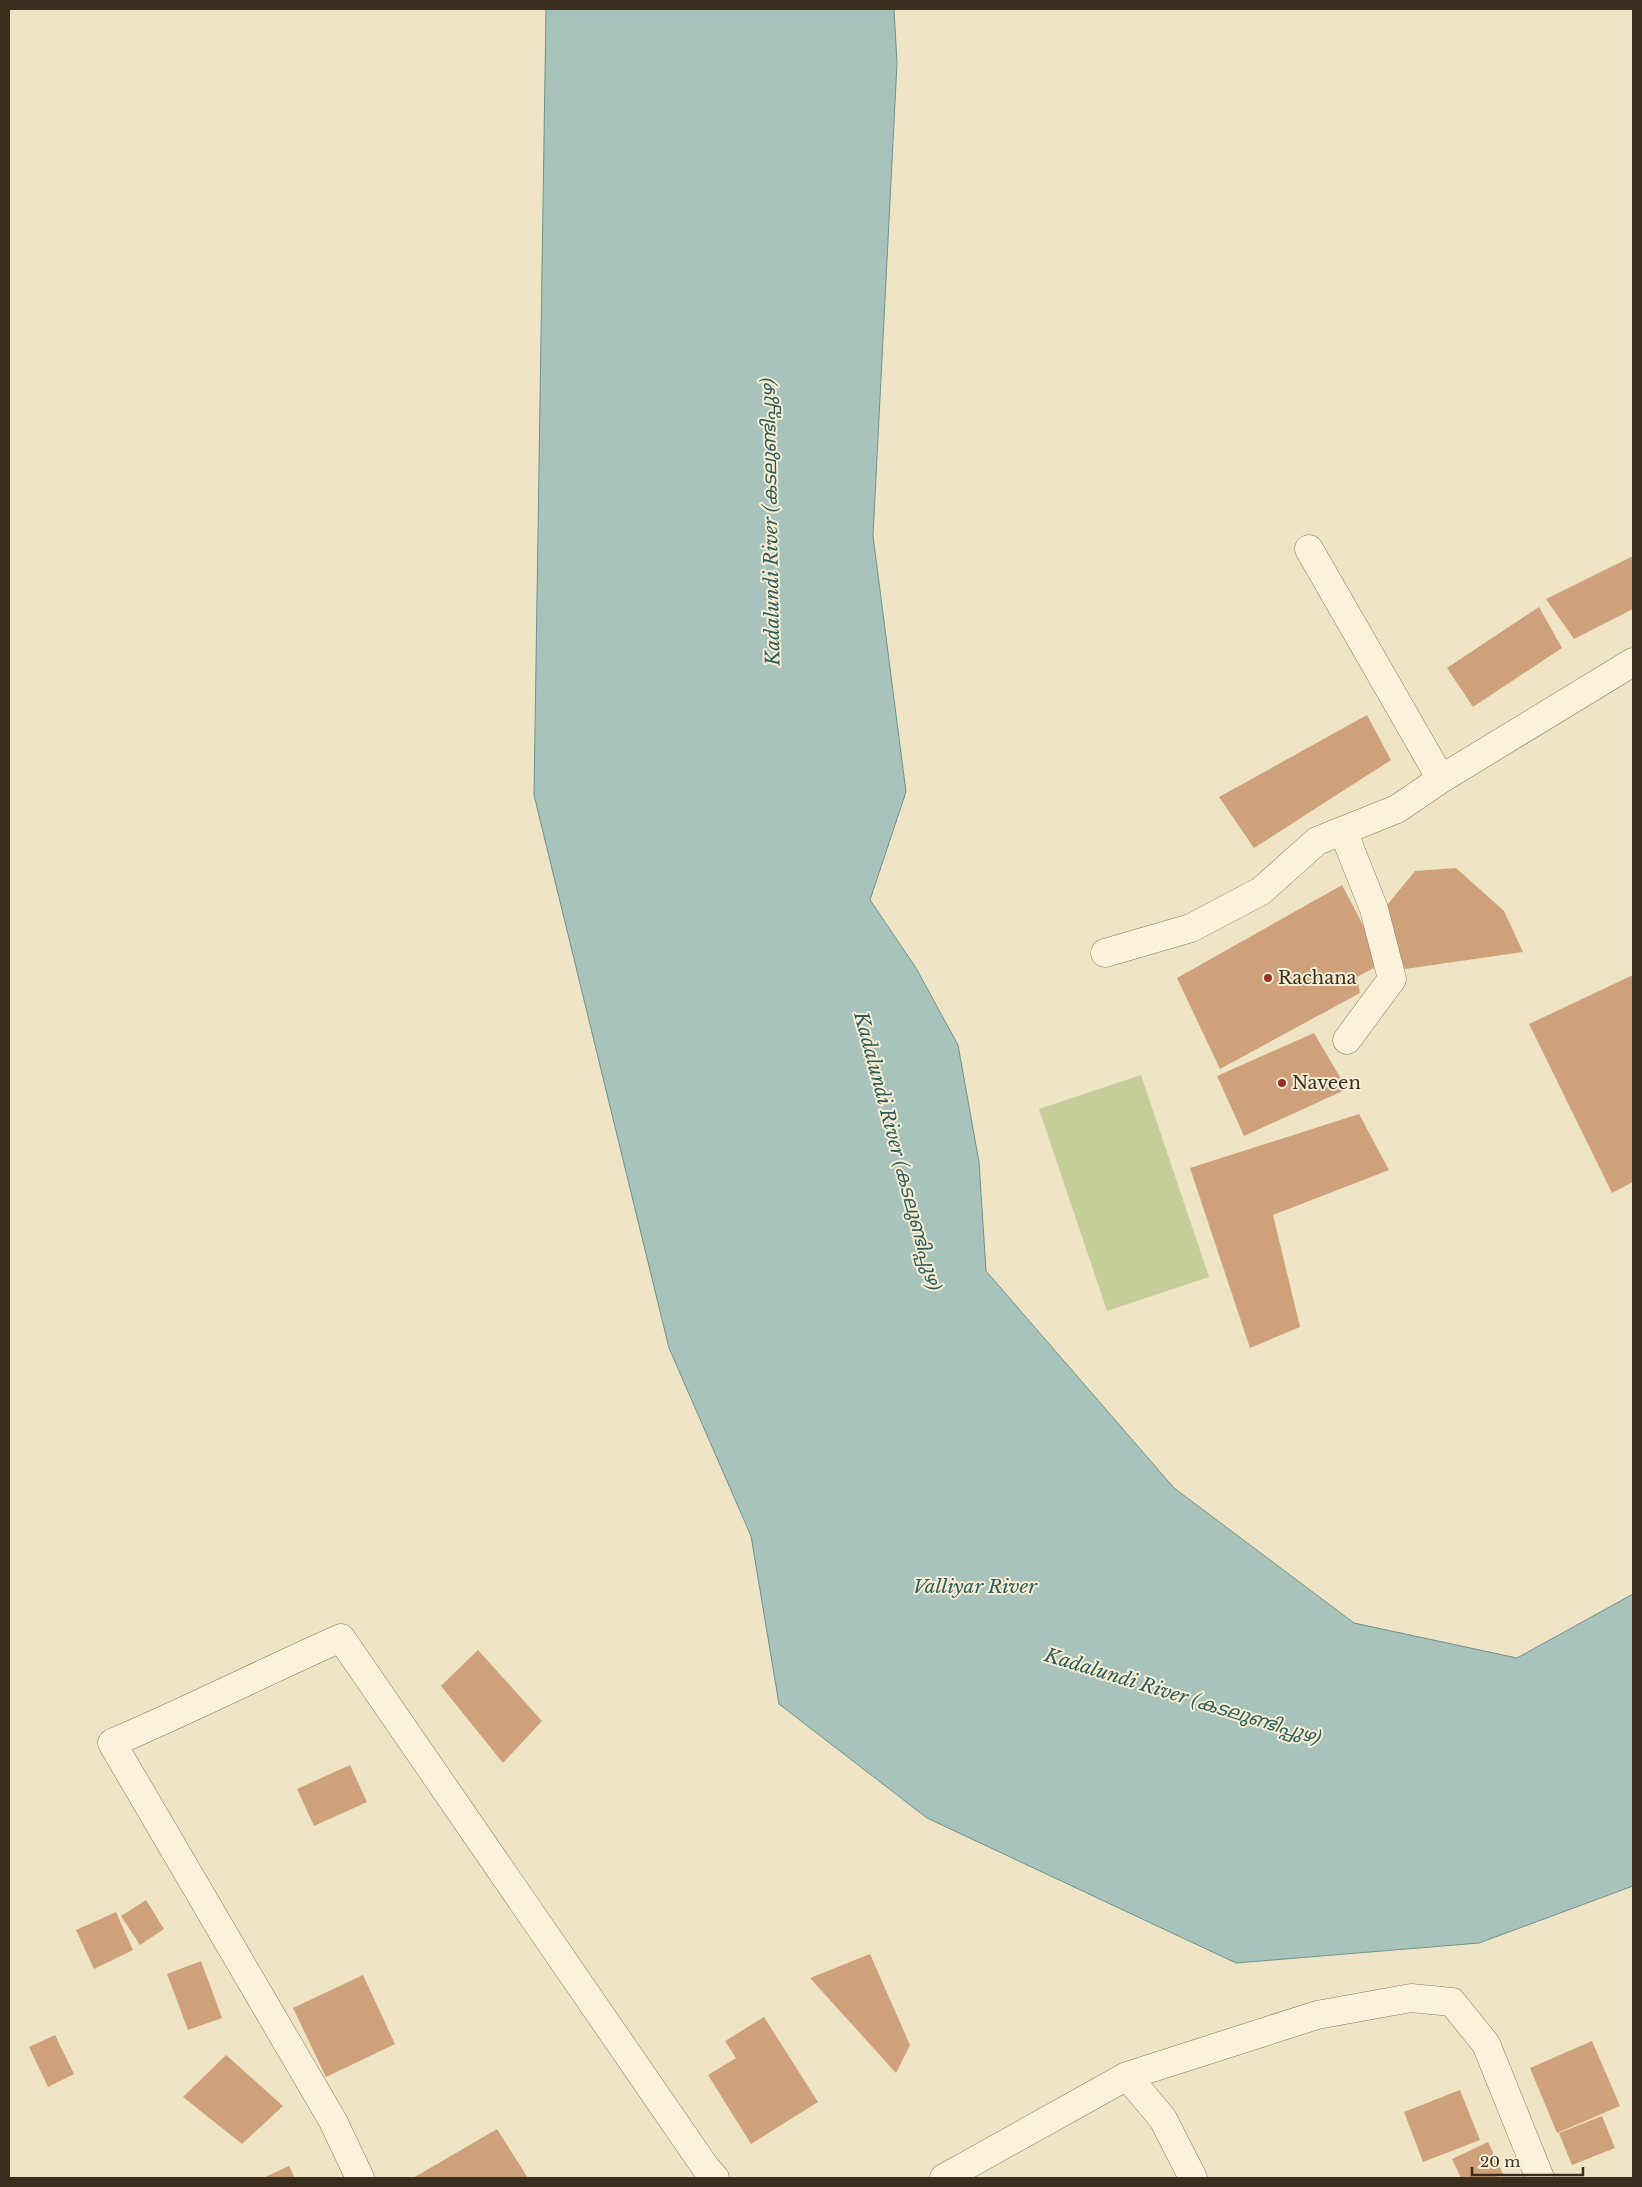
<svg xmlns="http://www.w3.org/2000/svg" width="1642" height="2187" font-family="'Libre Baskerville','Noto Sans Malayalam',serif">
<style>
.green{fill:#c5ce99}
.water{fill:#a8c3bc;stroke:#6e928a}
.building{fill:#cea17b}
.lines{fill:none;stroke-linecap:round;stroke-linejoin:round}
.minor-casing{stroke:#8b775b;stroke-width:29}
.minor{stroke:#faf2da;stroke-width:28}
.poi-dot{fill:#9c2e2a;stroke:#f6efd6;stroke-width:2}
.labels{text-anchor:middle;stroke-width:4;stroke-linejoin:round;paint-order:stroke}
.poi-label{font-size:18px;fill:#3b2e1f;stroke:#f6efd6;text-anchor:start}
.water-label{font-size:19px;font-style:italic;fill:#2e5b5a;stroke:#f6efd6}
</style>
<rect width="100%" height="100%" fill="#efe5c6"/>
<path class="green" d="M1141,1075l68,202 -102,34 -68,-202z"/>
<path class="water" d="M546,9h348l3,54 -24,473 33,256 -36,108 46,68 42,77 21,117 7,109 188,217 180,135 163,35 116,-64v292l-154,57 -243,20 -309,-145 -148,-114 -28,-168 -82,-188 -135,-553z"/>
<path class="building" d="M1633,556v53l-59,30 -28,-40z
M1539,607l23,41 -89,59 -26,-39z
M1367,715l24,45 -137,88 -35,-51z
M1456,868l48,43 19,41 -118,17 -22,-59 32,-39z
M1342,885l41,78 -26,14 3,16 -140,76 -43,-91z
M1633,975v207l-21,11 -83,-169z
M1314,1033l33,56 -103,47 -27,-60z
M1359,1114l30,56 -116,45 27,112 -50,21 -60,-180z
M478,1650l64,71 -39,42 -62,-77z
M350,1765l17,37 -53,24 -17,-37z
M146,1900l18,29 -24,16 -19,-29z
M116,1912l17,38 -39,19 -18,-39z
M870,1954l40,91 -14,28 -86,-95z
M201,1961l21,57 -34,12 -21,-56z
M363,1975l32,69 -69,33 -33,-69z
M764,2017l54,85 -67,42 -43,-69 28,-17 -11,-17z
M55,2035l19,39 -26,13 -19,-40z
M1592,2041l28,65 -63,27 -27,-65z
M226,2055l57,51 -41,38 -59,-47z
M1460,2090l20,50 -57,22 -19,-50z
M1602,2116l13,32 -43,17 -13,-32z
M497,2129l31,49h-115z
M1488,2142l15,32 -10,4h-32l-9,-19z
M289,2166l6,12h-32z"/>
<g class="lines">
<defs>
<path id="minor" d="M1309,549l132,230
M1343,831l31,78 18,70 -45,61
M1105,953l86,-25 70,-37 56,-50 80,-32 44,-30 192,-117
M1127,2076l190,-61 94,-17 41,4 34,42 54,134
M360,2178l-27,-57 -221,-378c78,-33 152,-71 229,-105l365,530 9,10
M944,2178l183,-102 36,43 30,59"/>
</defs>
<use href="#minor" class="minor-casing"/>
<use href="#minor" class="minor"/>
</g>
<g class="poi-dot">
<circle cx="1268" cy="978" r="5"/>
<circle cx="1282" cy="1083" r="5"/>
</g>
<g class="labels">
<g class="poi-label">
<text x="1278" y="984">Rachana</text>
<text x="1292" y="1089">Naveen</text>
</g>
<g class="water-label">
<text transform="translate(770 522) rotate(-91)" y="7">Kadalundi River (കടലുണ്ടിപ്പുഴ)</text>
<text transform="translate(898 1151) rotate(75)" y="7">Kadalundi River (കടലുണ്ടിപ്പുഴ)</text>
<text x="975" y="1593">Valliyar River</text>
<text transform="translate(1183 1696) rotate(17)" y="7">Kadalundi River (കടലുണ്ടിപ്പുഴ)</text>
</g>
</g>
<rect width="1642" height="2187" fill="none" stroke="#3b2e1f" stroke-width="20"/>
<path d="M1472 2167v8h111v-8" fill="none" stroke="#3b2e1f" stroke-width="2.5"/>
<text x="1480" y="2167" font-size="15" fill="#3b2e1f" stroke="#f6efd6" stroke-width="4" paint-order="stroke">20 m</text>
</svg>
